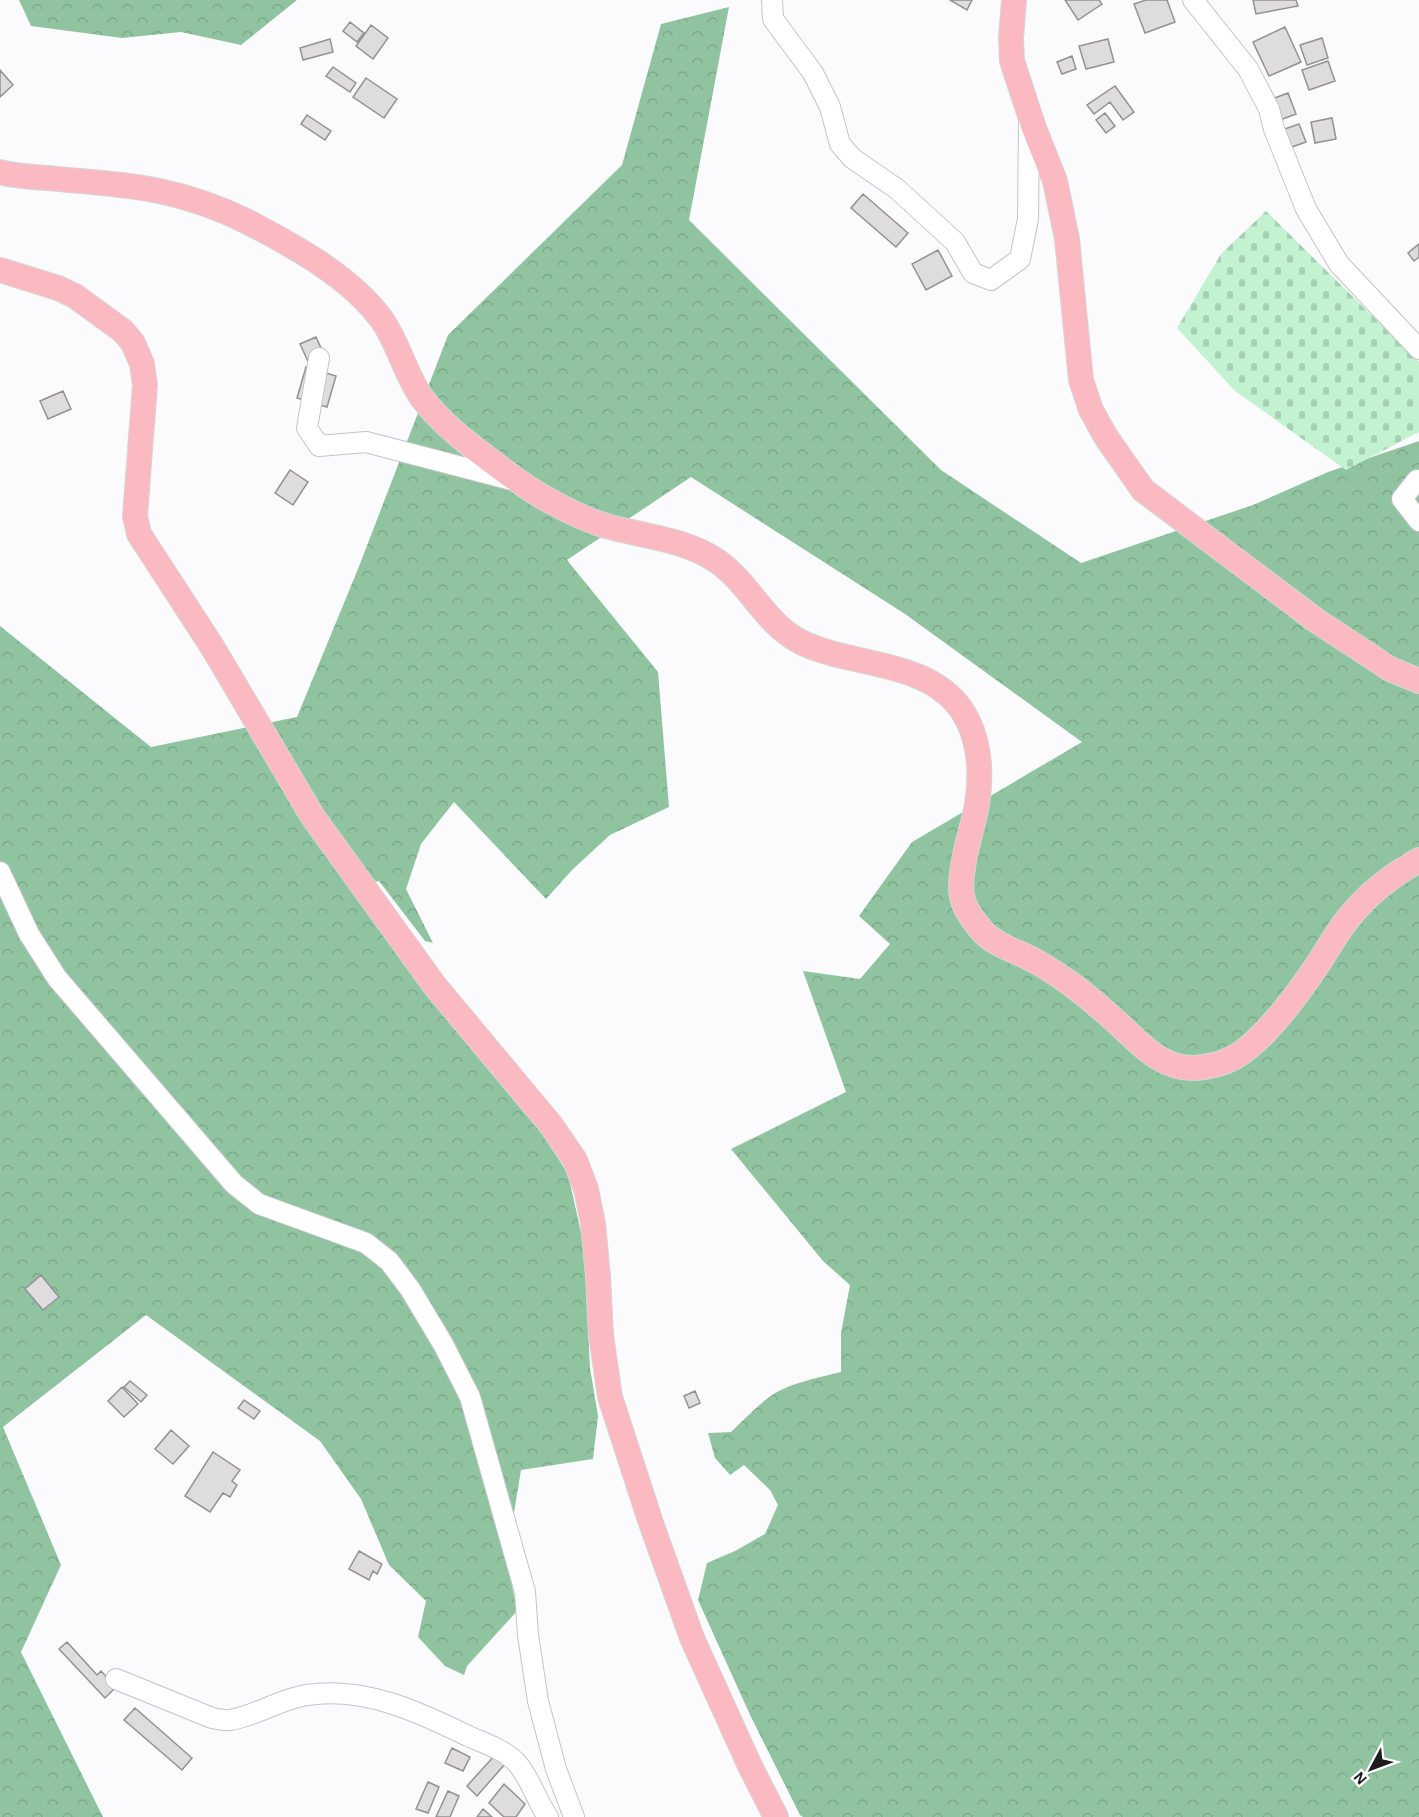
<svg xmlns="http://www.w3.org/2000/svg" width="1419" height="1817" font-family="'Alegreya Sans',sans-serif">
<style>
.forest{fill:url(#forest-crowns)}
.cemetery{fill:url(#cemetery-stones)}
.building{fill:#dedcde;stroke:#929193;stroke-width:1.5}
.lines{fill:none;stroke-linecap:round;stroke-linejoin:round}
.minor-casing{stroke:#c4c4c7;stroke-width:22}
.major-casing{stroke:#d6d6d6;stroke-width:26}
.minor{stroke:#fff;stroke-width:20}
.major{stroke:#fbbac2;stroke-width:24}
</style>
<defs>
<pattern id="forest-crowns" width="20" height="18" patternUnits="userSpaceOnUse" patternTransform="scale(1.5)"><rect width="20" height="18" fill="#90c4a1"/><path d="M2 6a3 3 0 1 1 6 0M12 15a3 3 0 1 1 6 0" fill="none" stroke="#7ca88a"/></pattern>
<pattern id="cemetery-stones" width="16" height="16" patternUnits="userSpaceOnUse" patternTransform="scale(1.5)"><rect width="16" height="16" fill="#c3f2d1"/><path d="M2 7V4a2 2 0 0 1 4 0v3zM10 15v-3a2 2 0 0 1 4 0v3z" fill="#a7cfb3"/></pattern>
</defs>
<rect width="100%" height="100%" fill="#fbfbfe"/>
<path class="forest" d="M19,0h278l-56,45 -60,-13 -59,6 -91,-12z
M729,7l-40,213 252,250 140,93 172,-58 75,-33 91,-31v1376h-616l-3,-2 -49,-98 -53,-117 9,-37 28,-12 30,-17 13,-29 -8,-15 -26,-25 -14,10 -15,-17 -7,-25 23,-1c13,-12 34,-35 50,-42 19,-9 40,-13 60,-18v-39l9,-48 -27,-24 -92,-112 115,-57 -43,-121 57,8 30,-35 -31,-28 53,-74 170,-100 -177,-128 -214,-137 -124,83 91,112 11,135 -59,28 -38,35 -26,29 -92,-97 -33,42 -15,45 27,54 -8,-2 -46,-60 -28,7 184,234 33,52 16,72 6,122 8,48 -5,43 -72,11 -7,43 -15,26 11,37 7,35 -50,55 -3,9 -19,-9 -27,-29 8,-36 -37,-36 -28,-66 -41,-58 -174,-126 -143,112 58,138 -40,87 82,165h-103v-1191l151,121 146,-30 61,-148 90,-234 174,-170 39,-141z"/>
<path class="cemetery" d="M1266,211l153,151v70l-73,38 -111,-79 -58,-63 44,-74z"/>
<path class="building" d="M950,0h22l-5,10z
M1065,0h34l3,4 -24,16z
M1146,0h21l8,22 -30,11 -11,-29z
M1253,0h43l2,6 -42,8z
M350,22l14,11 -7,9 -14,-11z
M371,25l17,13 -15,21 -17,-13z
M1285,27l16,35 -32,14 -16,-34z
M1322,38l6,20 -21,7 -7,-20z
M330,39l3,13 -30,8 -3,-12z
M1108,39l6,23 -28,7 -7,-23z
M1072,56l4,13 -14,5 -5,-12z
M1328,61l7,20 -26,9 -7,-20z
M333,67l23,16 -6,9 -24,-16z
M0,70l13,15 -13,12z
M366,78l31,21 -13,19 -31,-21z
M1115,86l19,26 -11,8 -13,-18 -16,12 -7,-9z
M1288,93l8,21 -16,6 -8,-21z
M1105,113l10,13 -9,7 -10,-13z
M307,115l24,16 -6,9 -24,-16z
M1332,118l4,21 -21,4 -4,-21z
M1299,124l7,18 -17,6 -7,-18z
M863,194l45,39 -12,14 -45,-39z
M1419,244v13l-5,4 -6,-8z
M938,250l14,26 -26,14 -14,-26z
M316,337l12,26 -16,7 -12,-26z
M306,367l30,9 -9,31 -30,-9z
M63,391l8,18 -23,10 -8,-18z
M290,470l18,12 -15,23 -18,-12z
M41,1275l18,22 -16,13 -18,-21z
M130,1381l17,14 -6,7 -17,-15z
M122,1387l16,17 -14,13 -16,-16z
M695,1391l5,12 -11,5 -5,-12z
M244,1400l16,11 -6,8 -16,-11z
M171,1430l18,16 -16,18 -18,-15z
M213,1452l27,18 -8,11 5,4 -7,12 -7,-4 -13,19 -25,-16z
M359,1551l23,13 -5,10 -4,-3 -4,9 -20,-11z
M67,1642l30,33 4,-4 15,16 -11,11 -46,-49z
M135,1708l57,50 -10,12 -58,-50z
M452,1748l18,9 -7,14 -18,-8z
M495,1755l10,9 -28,32 -10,-10z
M428,1782l11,5 -11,26 -12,-4z
M504,1784l21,20 -9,13h-12l-15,-14z
M448,1791l11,5 -9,21h-14z
M483,1809l9,8h-15z"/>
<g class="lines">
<defs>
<path id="minor" d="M772,0l1,19 40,54 17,34 10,37 12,14 45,31 58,53 18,31 18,7 29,-21 8,-40 1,-97
M1193,0l55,69 21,40 5,20 32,80 33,55 80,85
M319,358l-12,70 12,18 47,-4 146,38
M1419,481l-2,-1 -15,19 17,22
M0,872l29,62 28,44 177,206 25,20 107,39 23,18 21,28 33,55 27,53 55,195 3,43 10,66 18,68 18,48
M116,1679l96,39c5,1 12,3 18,2 26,-4 50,-21 77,-25 57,-9 112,17 161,41 16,7 35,13 48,26 14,15 20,38 32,55"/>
<path id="major" d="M1014,0l-3,39 1,22 22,67 21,53 12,58 14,141 10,30 15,27 37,53 171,129 76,50 29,12
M0,172c23,6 45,5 68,8 68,5 118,11 180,42 46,24 103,55 134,98 17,24 23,54 40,78 22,29 52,50 81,72 15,11 31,23 49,32 16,9 35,18 54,24 36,10 79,13 111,35 33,23 48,63 84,81 50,25 124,17 160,67 19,27 21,64 16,95 -3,19 -10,38 -13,57 -2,12 -5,27 -1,39 3,12 13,24 21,33 13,13 35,19 51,28 11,6 23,14 33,21 19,13 36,29 53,44 22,21 42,43 74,42 13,-1 27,-4 38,-10 26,-14 57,-54 74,-78 16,-21 27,-45 44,-65 19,-23 41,-40 68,-55
M0,270l58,18 17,8 48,35 10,12 9,21 3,21 -10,131 4,18 74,114 100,169 122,169 116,139 24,35 11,29 7,34 5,53 3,59 9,62 41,126 41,115 58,128 26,51"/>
</defs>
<use href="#minor" class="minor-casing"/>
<use href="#major" class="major-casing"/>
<use href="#minor" class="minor"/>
<use href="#major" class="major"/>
</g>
<g transform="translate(1371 1769) rotate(229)" stroke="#ffffff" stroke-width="4.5" paint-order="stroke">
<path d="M0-4.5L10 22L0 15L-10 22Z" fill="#1c1c1d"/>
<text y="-9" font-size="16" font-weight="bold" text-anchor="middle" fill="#1c1c1d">N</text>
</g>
</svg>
